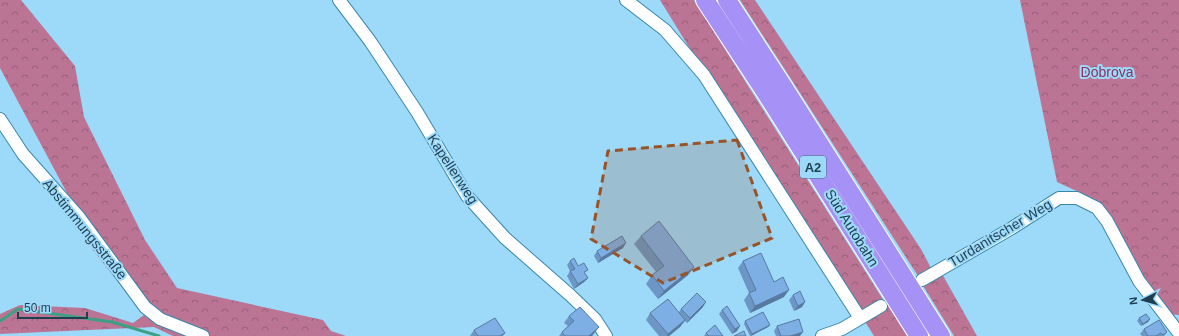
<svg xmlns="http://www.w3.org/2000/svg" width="1179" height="336" font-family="Helvetica,sans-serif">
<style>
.forest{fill:url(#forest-crowns)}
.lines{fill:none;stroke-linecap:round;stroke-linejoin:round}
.stream{stroke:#3e9f84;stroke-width:3}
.minor-casing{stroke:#3887ac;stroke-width:14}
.highway-casing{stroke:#fff;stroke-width:20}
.minor{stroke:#fff;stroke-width:12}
.highway{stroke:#a691f7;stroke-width:18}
.wall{fill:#6c96c4}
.shaded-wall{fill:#587aa0}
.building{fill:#7daee4;stroke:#587aa0}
.marked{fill:#985426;fill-opacity:0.2;stroke:#985426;stroke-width:3;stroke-dasharray:8 5;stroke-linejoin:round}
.labels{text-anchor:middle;stroke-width:4;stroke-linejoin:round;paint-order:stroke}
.shield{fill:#9ddafa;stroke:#456e83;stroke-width:1}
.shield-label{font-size:13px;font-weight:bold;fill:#1f3f50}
.park-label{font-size:14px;fill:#89315e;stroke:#9ddafa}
.street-label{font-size:14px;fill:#1f3f50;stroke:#9ddafa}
</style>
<defs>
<pattern id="forest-crowns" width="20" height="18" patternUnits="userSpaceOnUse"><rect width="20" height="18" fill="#bc7494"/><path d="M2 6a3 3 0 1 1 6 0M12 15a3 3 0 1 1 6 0" fill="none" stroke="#98617b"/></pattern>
</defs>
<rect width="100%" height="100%" fill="#9ddafa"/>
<path class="forest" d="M0,0h21l54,66 9,51 61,123 32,48 146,32 8,11 15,5h-173l-19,-9 -154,7v-20l20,-9 65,3 48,15 11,-8 -76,-97 -1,-25 -67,-125z
M660,0h34l190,301 -21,13 -160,-244z
M740,0h15l166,249 10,19 -11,11z
M1020,0h159v315l-14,-1 -67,-113 -41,-19z
M941,272l36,64h-23l-32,-52z
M887,304l20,32h-33l-10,-16z"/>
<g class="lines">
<path class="stream" d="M0,321l18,-12 94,13 47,14"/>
<defs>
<path id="minor" d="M339,0l31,41 47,71 50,84 38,42 65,57 25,24 11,17
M626,0l39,30 39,45 156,243
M0,119l23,35 56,63 66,90 15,12 43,17
M922,280l90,-52 47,-30h18l20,10 10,13 32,60 40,52
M822,336l20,-7 39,-23"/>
<path id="highway" d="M705,0l61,93 153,243
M727,0l57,88 157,248"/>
</defs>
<use href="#minor" class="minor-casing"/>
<use href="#highway" class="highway-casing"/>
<use href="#minor" class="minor"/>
<use href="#highway" class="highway"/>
</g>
<path class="wall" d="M641,236l47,39 -30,24 -12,-15 6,-9 4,-3 -22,-28z
M623,248l-25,15 -4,-7 3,-5z
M570,261l8,5 7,8 3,4 -4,4 -10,7 -7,-13 3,-5 -3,-6z
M743,261l31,21 10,15 -34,16 -6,-13 5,-7 -11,-25z
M793,295l12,7 -3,5 -8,4 -5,-11z
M703,307l-16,16 -2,-2 -5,6 -11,9h-10l-13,-16 4,-7 29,-1 2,-3z
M722,310l15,21 -5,3 -13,-20z
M569,316l30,11 -7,9h-33l3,-4 6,-6 -4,-3z
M1139,318l11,1 -2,3 -7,4 -4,-5z
M745,321l25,4 -2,2 -17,9h-1l-6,-12z
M777,326l23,10h-24l-2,-5z
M1144,329l23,3 -3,4h-22l-2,-2z
M474,330l31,3 -2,3h-33z
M706,333l17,3h-19z"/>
<path class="shaded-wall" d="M626,243l-3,5 -25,15 3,-5z
M694,267l-6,8 -30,24 6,-8z
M588,278l-4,4 -10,7 4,-5z
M789,290l-5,7 -34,16 5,-7z
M706,302l-3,5 -16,16 3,-5z
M805,302l-3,5 -8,4 4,-5z
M1150,319l-2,3 -7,4 2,-2z
M685,320l-5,7 -11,9h-2l1,-2z
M770,325l-2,2 -17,9 1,-2z
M740,326l-3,5 -5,3 3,-5z
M599,327l-7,9h-3z
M803,332l-3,4h-10z"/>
<path class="building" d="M659,221l35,46 -30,24 -12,-16 12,-9 -23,-30z
M622,236l4,7 -25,15 -4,-7z
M761,253l13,29 9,-5 6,13 -34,16 -6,-13 7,-3 -13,-29z
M574,258l4,8 6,-3 4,7 -4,2 4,6 -10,6 -8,-13 5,-2 -5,-8z
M800,291l5,11 -7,4 -5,-11z
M697,293l9,9 -16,16 -9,-9z
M668,299l17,21 -17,14 -18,-21z
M727,306l13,20 -5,3 -13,-19z
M580,307l19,20 -10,9h-24l-3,-4 12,-11 -5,-5z
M763,312l7,13 -18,9 -7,-13z
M1146,314l4,5 -7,5 -4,-6z
M495,318l10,15 -5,3h-22l-4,-6z
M799,319l4,13 -13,4h-9l-4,-10z
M1159,320l8,12 -4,3 -2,-2 -5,3h-8l-4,-7z
M715,325l8,11h-14l-3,-3z
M744,331l2,5h-12z"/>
<path class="marked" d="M737,140l35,98 -109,45 -72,-44 17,-88z"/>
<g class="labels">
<rect class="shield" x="800" y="156" width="26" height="22" rx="3"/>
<g class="shield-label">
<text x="813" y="172">A2</text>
</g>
<g class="park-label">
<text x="1107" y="77">Dobrova</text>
</g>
<g class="street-label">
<text transform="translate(453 169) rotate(57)" y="5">Kapellenweg</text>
<text transform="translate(852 228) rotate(58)" y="5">Süd Autobahn</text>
<text transform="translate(85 229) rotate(51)" y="5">Abstimmungsstraße</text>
<text transform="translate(1000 233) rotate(-31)" y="5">Turdanitscher Weg</text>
</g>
</g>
<g transform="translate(1143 300) rotate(264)" stroke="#9ddafa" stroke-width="3" paint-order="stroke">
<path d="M0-3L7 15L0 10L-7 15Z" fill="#1f3f50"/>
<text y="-6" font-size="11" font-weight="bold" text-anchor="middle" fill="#1f3f50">N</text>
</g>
<path d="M18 312v6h69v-6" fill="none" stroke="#1f3f50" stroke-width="2"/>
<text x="24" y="312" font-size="12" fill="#1f3f50" stroke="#9ddafa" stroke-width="3" paint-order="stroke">50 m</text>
</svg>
